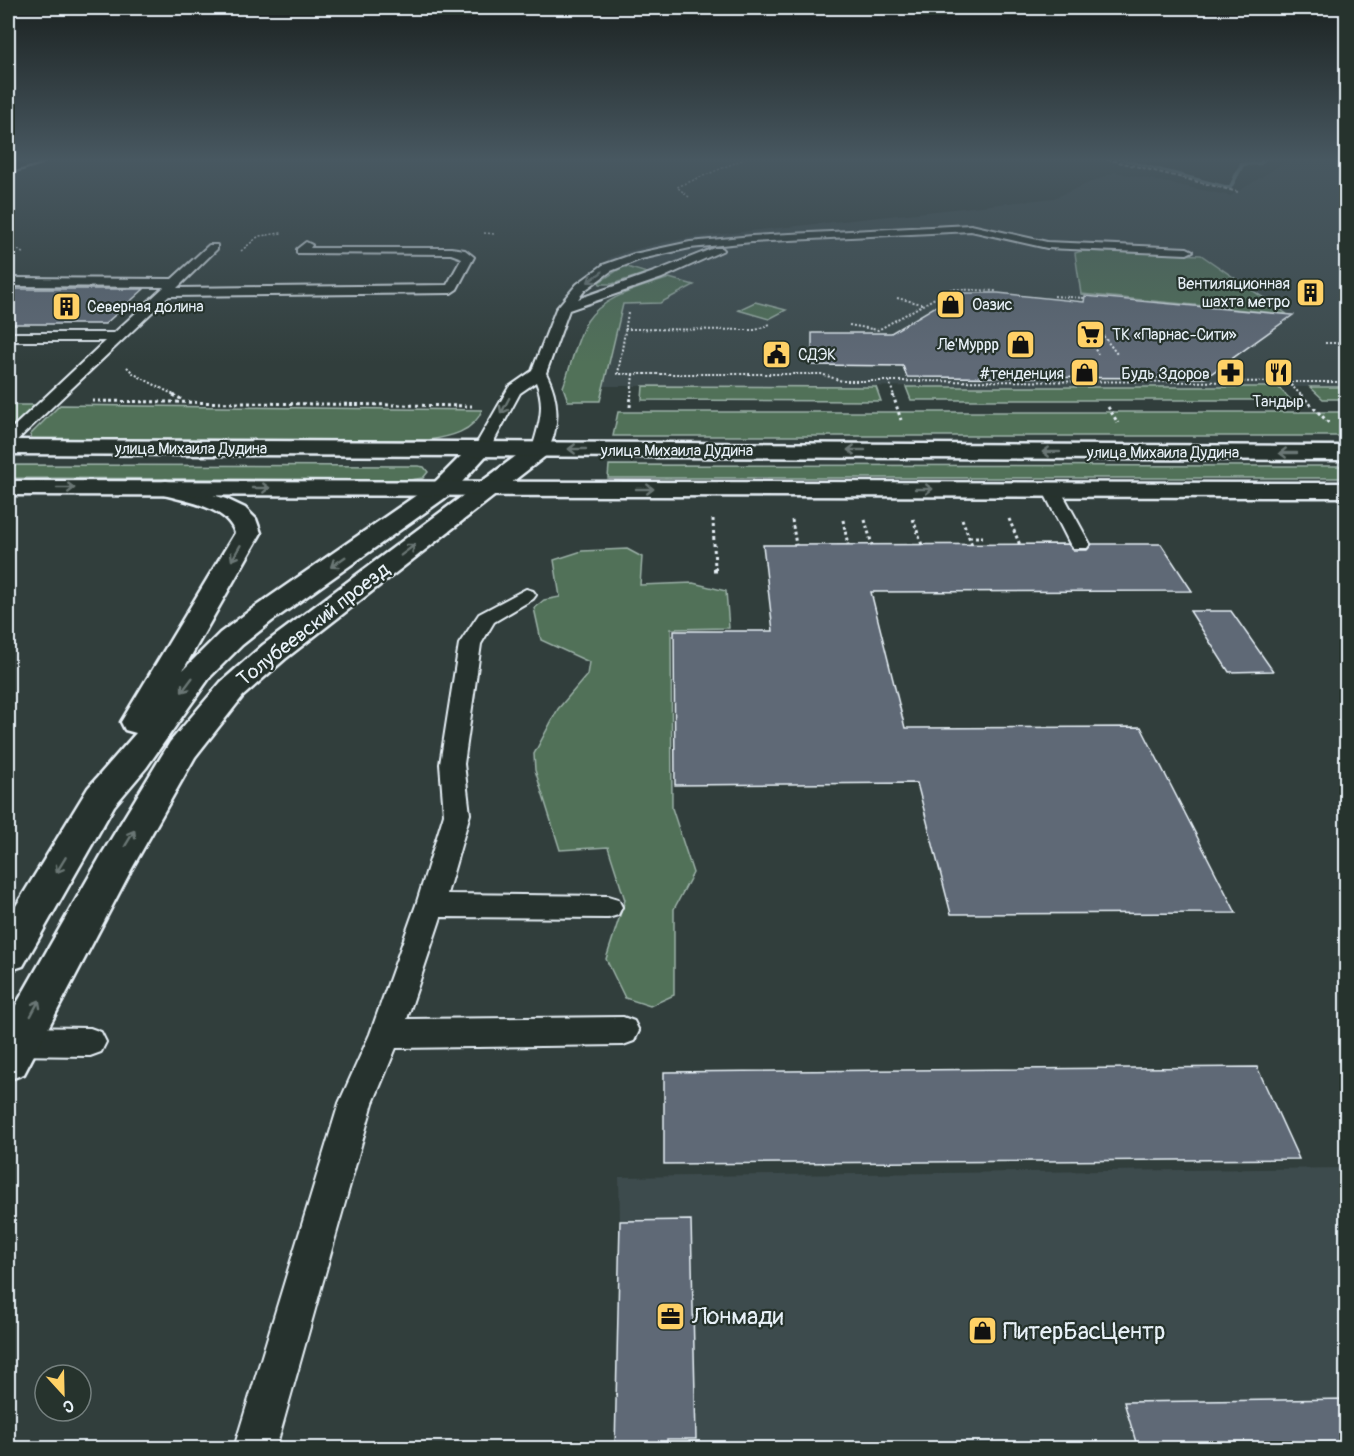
<svg xmlns="http://www.w3.org/2000/svg" width="1354" height="1456" font-family="Pangolin,sans-serif">
<style>
.built{fill:#3e4b4d}
.green{fill:#517159;stroke:#9cb1a8;stroke-width:1.5}
.lines{fill:none;stroke-linecap:round;stroke-linejoin:round}
.stream{fill:#8aa2a8;fill-rule:evenodd}
.building{fill:#5e6976;stroke:#e8f1f8;stroke-width:1.5}
.lane-casing{stroke:#e8f1f8;stroke-width:4}
.street-casing{stroke:#e8f1f8;stroke-width:5}
.secondary-casing{stroke:#e8f1f8;stroke-width:5}
.path-far3{stroke:#e8f1f8;stroke-width:1.5;stroke-dasharray:2 2;stroke-linecap:butt}
.path-far2{stroke:#e8f1f8;stroke-width:2;stroke-dasharray:2 2;stroke-linecap:butt}
.path-far1{stroke:#e8f1f8;stroke-width:3;stroke-dasharray:3 3;stroke-linecap:butt}
.path{stroke:#e8f1f8;stroke-width:4;stroke-dasharray:4.5 4.5;stroke-linecap:butt}
.lane{fill:#26332d;fill-rule:evenodd}
.street{fill:#26332d;fill-rule:evenodd}
.secondary{fill:#26332d;fill-rule:evenodd}
.rail{stroke:#e8f1f8;stroke-width:2;stroke-dasharray:4 2;stroke-linecap:butt}
.oneway{stroke:#6a7674}
.labels{text-anchor:middle;stroke-width:4.5;stroke-linejoin:round;paint-order:stroke}
.far-poi-label{font-size:16px;fill:#e8f1f8;stroke:#26332d;text-anchor:end}
.far-street-label{font-size:16px;fill:#e8f1f8;stroke:#26332d}
.street-label{font-size:20px;fill:#e8f1f8;stroke:#26332d}
.near-poi-label{font-size:24px;fill:#e8f1f8;stroke:#26332d;text-anchor:start}
</style>
<rect width="100%" height="100%" fill="#313e3c"/>
<filter id="ink" filterUnits="userSpaceOnUse"><feTurbulence type="fractalNoise" baseFrequency=".0167" numOctaves="2"/><feDisplacementMap in="SourceGraphic" scale="12" xChannelSelector="R" yChannelSelector="G"/><feConvolveMatrix kernelMatrix="1 2 1 2 8 2 1 2 1" color-interpolation-filters="sRGB"/></filter>
<g filter="url(#ink)">
<path class="built" d="M1290,159h56v228l-742,-1 19,-82h29l41,-18 -86,-27 18,-7 40,-10 31,-5 358,-39 61,-26 116,24z
M1346,1168v280h-731l5,-227 -1,-44z"/>
<path class="green" d="M1082,251l119,4 86,59 -206,-20 -6,-41z
M624,266l23,7 -35,11h-12l-1,-2z
M669,278l25,7 -34,18 -37,1 -23,97h-32l-5,-14c8,-21 13,-47 24,-66 17,-26 55,-33 82,-43z
M755,302l31,8 -17,9 -31,-9z
M643,386l233,1 5,14 -239,-1z
M906,387h372l13,13h-380z
M1310,387h36v12h-23z
M8,405h27l-27,25z
M60,405l422,5c-8,22 -33,27 -54,30l-396,-1 -2,-4z
M618,412h728v24h-733z
M8,465l410,1 6,1 4,5 -5,6 -14,2 -401,-2z
M609,465l737,1v12h-738z
M627,549l15,8 -2,28 53,-2 33,8 3,37 -58,1 1,179 21,65 -19,36v86l-24,11 -25,-8 -19,-39 19,-59 -17,-53 -48,3 -25,-80 -1,-16 24,-45 29,-34 2,-13 -48,-22 -7,-32 10,-8 16,-3 -6,-37 28,-9z"/>
<g class="lines">
<path class="stream" d="M1116,159h8l105,27 11,-23 18,-1 3,-3h6l-6,6 -17,1 -13,24z"/>
</g>
<path class="building" d="M8,289h136l-39,35h-97z
M958,293h40l86,9 1,-6 208,19 -88,63 -298,-1 -4,-11 -91,-1v-32h79z
M1068,544l5,6h14l5,-6h69l31,47 -321,1 34,136 236,-1 95,186 -285,1 -34,-131 -242,2 -1,-154h99l-10,-86z
M1190,611h41l42,60 -44,1z
M1257,1067l42,92 -635,5v-92z
M691,1220l5,219h-29v10h-52l5,-228z
M1347,1399v50h-209l-14,-47z"/>
<g class="lines">
<defs>
<path id="lane" d="M971,225l76,17 140,6 6,3 -6,3 -140,-6 -76,-17 -219,11 -62,6 -49,11 -30,12 -26,19 -7,9 76,-27 60,-24h8l2,2 -62,28 -93,32 -23,63c13,25 15,55 0,80h-12l-2,-4c7,-24 14,-43 4,-67l-16,11 -32,59h-12l-2,-4 35,-61 23,-16 24,-62 21,-25 26,-19 31,-11 56,-12 62,-6z
M306,242l6,3 -2,3h141l14,2 9,7 -17,32 -6,4 -282,3 -155,147 -6,2v-13l97,-91h-97v-8h106l50,-46 -156,-1v-8l164,1 37,-34h8v4l-40,39 270,-3 15,-27 -11,-4 -154,-1v-4z
M1051,484l6,1 3,4 30,55 -3,4h-14l-3,-4 -28,-55 3,-4z
M526,589l7,2 3,4 -3,4 -39,23 -13,22 -17,120 6,50 -23,80 161,2 10,3 4,8 -4,8 -10,3 -167,-1 -34,102 216,-2 11,4 5,10 -5,10 -11,4 -227,3 -23,55 -97,345h-42l105,-345 31,-69 46,-129 28,-91 -4,-50 19,-120 20,-30z
M8,1027l82,1 11,4 5,10 -5,10 -11,4 -82,-1z"/>
<path id="street" d="M27,159h18l-2,3 -35,11v-8z
M482,441l8,2 3,5 -41,45 -180,128 -30,24 -32,32 -64,91 -32,38 -91,160 -15,5v-52l80,-131 48,-55 -11,-3 -4,-8 114,-189c-9,-28 -53,-32 -78,-40l-3,-5 3,-5 9,-2 9,2 51,16 19,9 11,11 5,14 -78,137 37,-37 32,-24 182,-126 40,-40z
M540,442l8,2 3,5 -3,5 -263,205 -42,37 -48,61 -64,113 -107,204 -16,6v-61l94,-165 68,-112 51,-60 42,-37 269,-201z"/>
<path id="secondary" d="M8,440l1338,6v14l-1338,-6z
M8,481l1338,2v14l-1338,-2z"/>
</defs>
<use href="#lane" class="lane-casing"/>
<use href="#street" class="street-casing"/>
<use href="#secondary" class="secondary-casing"/>
<path class="path-far3" d="M689,197l-12,-10 67,-28
M484,233l11,1
M8,243l16,11
M241,251l18,-15 23,-3"/>
<path class="path-far2" d="M1054,296l31,2
M897,298l25,6
M628,313l-10,61h203l21,7 504,1
M849,325l29,5 73,-41 45,2
M625,329l131,1 14,-6
M1084,333l14,21
M1101,333l16,21
M1325,343h21
M127,367l7,7 42,22
M889,381l5,15
M1288,382l14,14
M631,396l2,-22"/>
<path class="path-far1" d="M173,395l10,5
M893,395l8,25
M1301,395l28,28
M92,401l380,5
M630,407l1,-12
M1108,407l10,16
M713,519l2,50
M913,519l9,26
M962,519l10,26
M1009,519l11,26
M792,520l4,25
M843,520l5,25
M865,520l7,25
M969,537h14"/>
<path class="path" d="M715,568v5"/>
<use href="#lane" class="lane"/>
<use href="#street" class="street"/>
<use href="#secondary" class="secondary"/>
<path class="rail" d="M1107,159l131,33"/>
</g>
<defs><path id="oneway-shaft" d="M-6 0H5M1.5-3L5.5 0L1.5 3" fill="none" stroke-width="1.6" stroke-linecap="round" stroke-linejoin="round" transform="scale(1.5)"/></defs>
<g class="oneway">
<use href="#oneway-shaft" transform="translate(595 277) rotate(145)"/>
<use href="#oneway-shaft" transform="translate(505 406) rotate(118)"/>
<use href="#oneway-shaft" transform="translate(577 449) rotate(-180)"/>
<use href="#oneway-shaft" transform="translate(856 450) rotate(-180)"/>
<use href="#oneway-shaft" transform="translate(1051 452) rotate(-180)"/>
<use href="#oneway-shaft" transform="translate(1288 453) rotate(-180)"/>
<use href="#oneway-shaft" transform="translate(66 488)"/>
<use href="#oneway-shaft" transform="translate(261 488)"/>
<use href="#oneway-shaft" transform="translate(645 489)"/>
<use href="#oneway-shaft" transform="translate(924 489)"/>
<use href="#oneway-shaft" transform="translate(408 550) rotate(-37)"/>
<use href="#oneway-shaft" transform="translate(236 553) rotate(120)"/>
<use href="#oneway-shaft" transform="translate(338 562) rotate(145)"/>
<use href="#oneway-shaft" transform="translate(187 685) rotate(127)"/>
<use href="#oneway-shaft" transform="translate(130 838) rotate(-59)"/>
<use href="#oneway-shaft" transform="translate(61 865) rotate(121)"/>
<use href="#oneway-shaft" transform="translate(35 1008) rotate(-62)"/>
</g>
</g>
<linearGradient id="sky" x2="0" y2="1"><stop stop-color="#1b2221"/><stop offset="0.44" stop-color="#485861"/><stop offset="1" stop-color="#485861" stop-opacity="0"/></linearGradient>
<rect width="1354" height="363" fill="url(#sky)"/>
<defs>
<symbol id="building-square" viewBox="-11 -11 22 22"><rect x="-9" y="-9" width="18" height="18" rx="4" fill="#ffd166" stroke="#26332d"/><path d="M-4-6H4V6H1V3H-1V6H-4ZM-2.5-4.3h1.7v1.8h-1.7ZM.8-4.3h1.7v1.8H.8ZM-2.5-1h1.7V.8h-1.7ZM.8-1h1.7V.8H.8Z" fill="#111"/></symbol>
<symbol id="shop-square" viewBox="-11 -11 22 22"><rect x="-9" y="-9" width="18" height="18" rx="4" fill="#ffd166" stroke="#26332d"/><path d="M-5-2.5h2.3a2.7 3.5 0 0 1 5.4 0H5L5.5 6h-11ZM-1.5-2.5h3a1.5 2.3 0 0 0-3 0Z" fill="#111"/></symbol>
<symbol id="supermarket-square" viewBox="-11 -11 22 22"><rect x="-9" y="-9" width="18" height="18" rx="4" fill="#ffd166" stroke="#26332d"/><path d="M-6-5.5h2.5l.6 2H6L4.5 2H-2.5L-4.4-4H-6ZM-1.5 3.2a1.3 1.3 0 1 0 .1 0ZM3 3.2a1.3 1.3 0 1 0 .1 0Z" fill="#111"/></symbol>
<symbol id="civic-square" viewBox="-11 -11 22 22"><rect x="-9" y="-9" width="18" height="18" rx="4" fill="#ffd166" stroke="#26332d"/><path d="M-.6-6.5H3V-4.5H.6V-3L4-1V1h2V6H-6V1h2V-1L-.6-3ZM-1.2 2.5V6h2.4V2.5Z" fill="#111"/></symbol>
<symbol id="pharmacy-square" viewBox="-11 -11 22 22"><rect x="-9" y="-9" width="18" height="18" rx="4" fill="#ffd166" stroke="#26332d"/><path d="M-2-6h4v4h4v4h-4v4h-4v-4h-4v-4h4Z" fill="#111"/></symbol>
<symbol id="restaurant-square" viewBox="-11 -11 22 22"><rect x="-9" y="-9" width="18" height="18" rx="4" fill="#ffd166" stroke="#26332d"/><path d="M-5-6h1v4h1v-4h1v4h1v-4h1v5L-1.5 .5V6h-2V.5L-5-1ZM5-6V6H3V1.5H1.5Q1.5-4 5-6Z" fill="#111"/></symbol>
<symbol id="office-square" viewBox="-11 -11 22 22"><rect x="-9" y="-9" width="18" height="18" rx="4" fill="#ffd166" stroke="#26332d"/><path d="M-6-3h4V-5.5h4V-3h4V5H-6ZM-1-4.5V-3h2v-1.5ZM-6 0V1H6V0Z" fill="#111"/></symbol>
</defs>
<g fill-rule="evenodd">
<use href="#building-square" x="1294" y="276" width="33" height="33"/>
<use href="#shop-square" x="934" y="288" width="33" height="33"/>
<use href="#building-square" x="50" y="290" width="33" height="33"/>
<use href="#supermarket-square" x="1074" y="318" width="33" height="33"/>
<use href="#shop-square" x="1004" y="328" width="33" height="33"/>
<use href="#civic-square" x="760" y="338" width="33" height="33"/>
<use href="#shop-square" x="1068" y="356" width="33" height="33"/>
<use href="#pharmacy-square" x="1214" y="356" width="33" height="33"/>
<use href="#restaurant-square" x="1262" y="356" width="33" height="33"/>
<use href="#office-square" x="654" y="1300" width="33" height="33"/>
<use href="#shop-square" x="966" y="1314" width="33" height="33"/>
</g>
<g class="labels">
<g class="far-poi-label">
<text x="1290" y="289">Вентиляционная<tspan x="1290" dy="18">шахта метро</tspan></text>
<text x="972" y="310" text-anchor="start">Оазис</text>
<text x="87" y="312" text-anchor="start">Северная долина</text>
<text x="1112" y="340" text-anchor="start">ТК «Парнас-Сити»</text>
<text x="999" y="350">Ле'Муррр</text>
<text x="798" y="360" text-anchor="start">СДЭК</text>
<text x="1064" y="379">#тенденция</text>
<text x="1210" y="379">Будь Здоров</text>
<text x="1278" y="407" text-anchor="middle">Тандыр</text>
</g>
<g class="far-street-label">
<text x="191" y="454">улица Михаила Дудина</text>
<text x="677" y="456">улица Михаила Дудина</text>
<text x="1163" y="458">улица Михаила Дудина</text>
</g>
<g class="street-label">
<text transform="translate(313 624) rotate(-38)" y="7">Толубеевский проезд</text>
</g>
<g class="near-poi-label">
<text x="692" y="1324">Лонмади</text>
<text x="1003" y="1339">ПитерБасЦентр</text>
</g>
</g>
<rect width="1354" height="1456" fill="none" stroke="#26332d" stroke-width="30"/>
<rect x="15" y="15" width="1324" height="1426" fill="none" stroke="#e8f1f8" stroke-width="2" filter="url(#ink)"/>
<g transform="translate(63 1393) rotate(158)"><circle r="28" fill="#26332d" stroke="#747f7e" stroke-width="1.5"/>
<path d="M0-4.5L10 22L0 15L-10 22Z" fill="#ffd166"/>
<text y="-9" font-size="16" font-weight="bold" text-anchor="middle" fill="#e8f1f8">С</text>
</g>
</svg>
